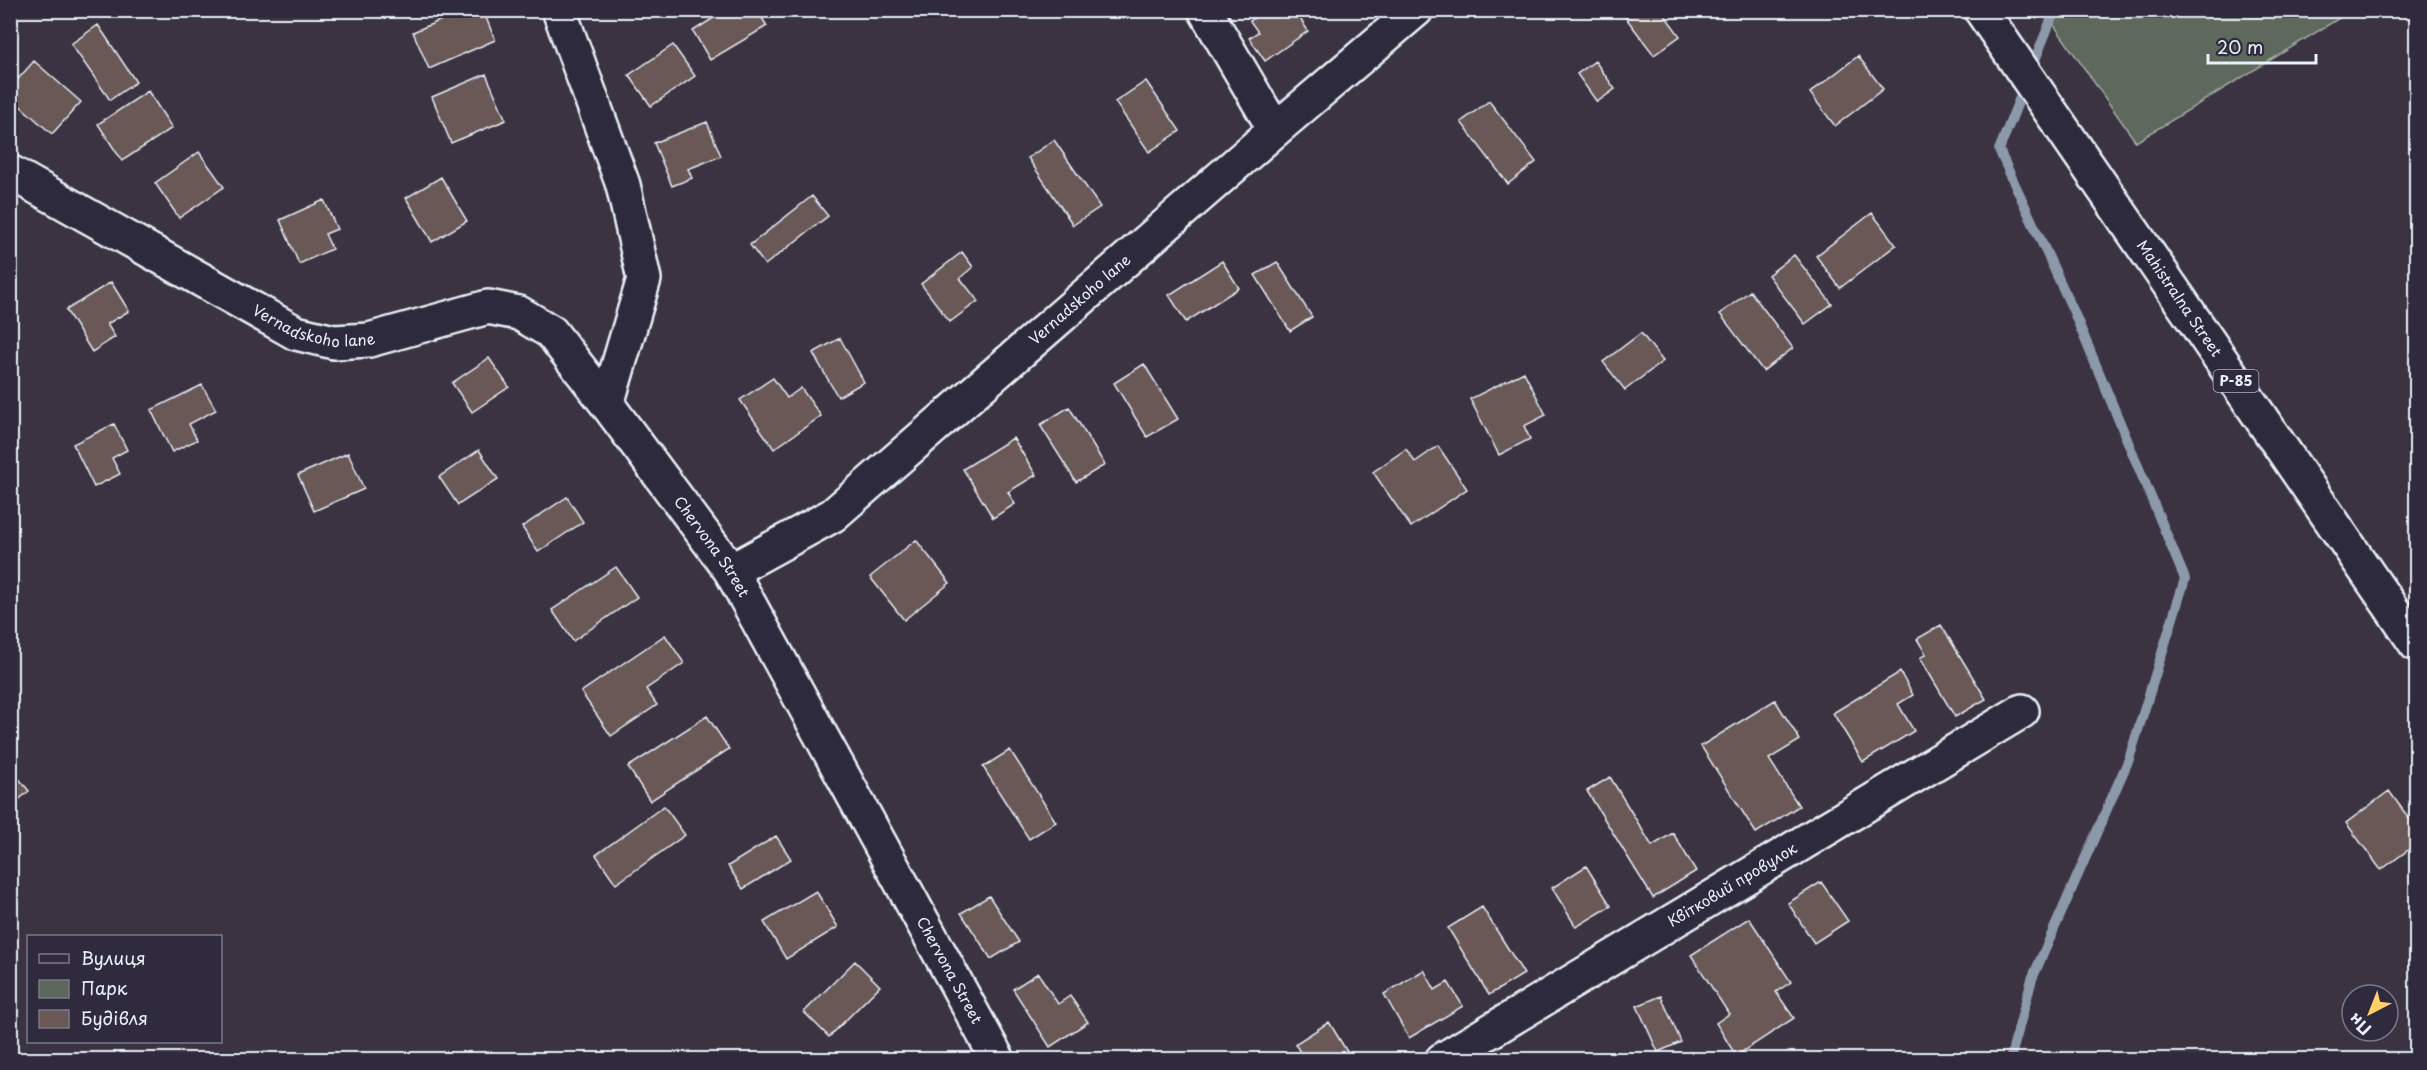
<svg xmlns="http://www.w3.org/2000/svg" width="2427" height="1070" font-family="'Playpen Sans',sans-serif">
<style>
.green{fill:#5e675b;stroke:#a3acaa;stroke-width:1.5}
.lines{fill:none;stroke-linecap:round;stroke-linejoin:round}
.stream{stroke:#8c99ab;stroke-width:10}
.building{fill:#6a5857;stroke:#e8f1f8;stroke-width:1.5}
.minor-casing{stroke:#e8f1f8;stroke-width:38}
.major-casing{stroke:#e8f1f8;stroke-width:38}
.minor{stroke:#2f2a3d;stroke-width:33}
.major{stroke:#2f2a3d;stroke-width:33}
.labels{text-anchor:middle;stroke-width:5;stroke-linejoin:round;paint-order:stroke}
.shield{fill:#2f2a3d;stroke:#b0b5c0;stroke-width:1.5}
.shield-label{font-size:14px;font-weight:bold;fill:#e8f1f8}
.street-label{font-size:15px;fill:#e8f1f8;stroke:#2f2a3d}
</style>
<rect width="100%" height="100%" fill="#3b3342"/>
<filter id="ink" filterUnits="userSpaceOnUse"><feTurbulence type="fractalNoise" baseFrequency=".0167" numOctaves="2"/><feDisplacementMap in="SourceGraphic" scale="12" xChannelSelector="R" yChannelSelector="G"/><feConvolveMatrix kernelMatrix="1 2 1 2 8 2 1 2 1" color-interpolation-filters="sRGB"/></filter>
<g filter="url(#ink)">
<path class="green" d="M2044,11h307l-215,131z"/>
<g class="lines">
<path class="stream" d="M2010,1060l22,-81 97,-220 56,-180 -112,-269 -74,-160 56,-140"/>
</g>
<path class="building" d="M465,10h18l12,30 -66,29 -16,-37z
M726,10h31l10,16 -57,34 -17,-29z
M1265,10h30l13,21 -43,30 -16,-23 9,-6 -8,-11z
M1620,10h41l19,26 -26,19z
M98,25l38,57 -26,18 -39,-56z
M673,45l22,31 -44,30 -22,-31z
M1858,56l25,33 -48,37 -25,-33z
M34,61l47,41 -29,32 -42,-37v-9z
M1595,61l20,28 -18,13 -20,-28z
M486,74l20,46 -55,23 -19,-46z
M1146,81l34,50 -31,21 -34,-50z
M148,91l24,37 -50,33 -24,-37z
M1489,101l47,61 -28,22 -47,-62z
M707,122l14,34 -33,13 4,9 -20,8 -18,-43z
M1054,140l46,67 -27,18 -45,-67z
M199,152l25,35 -45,31 -24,-35z
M441,177l26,44 -35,21 -26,-44z
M812,196l16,20 -63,49 -15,-20z
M324,200l13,29 -12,5 7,15 -33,15 -19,-44z
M1872,213l24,32 -56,43 -24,-32z
M962,252l11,15 -13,11 18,23 -28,21 -29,-38z
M1794,255l38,49 -27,20 -37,-49z
M1222,261l17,27 -53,34 -17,-27z
M1277,262l35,55 -22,14 -35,-56z
M111,282l18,29 -22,13 8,13 -23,15 -26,-42z
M1750,291l43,57 -30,23 -43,-57z
M1641,333l22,28 -38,29 -22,-28z
M840,338l24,44 -26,15 -25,-44z
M489,358l20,29 -37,25 -20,-29z
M1144,364l34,55 -31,18 -33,-54z
M1524,372l22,43 -22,11 6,13 -31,16 -29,-56z
M773,378l14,20 14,-10 20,28 -47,33 -34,-49z
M202,385l14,25 -27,14 8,16 -25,12 -21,-42z
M1069,407l36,58 -29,17 -36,-57z
M114,424l13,26 -15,8 8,16 -26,13 -21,-43z
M1013,438l23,37 -28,17 7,12 -22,14 -30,-49z
M1438,446l29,43 -56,38 -38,-55 33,-23 9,13z
M479,450l19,29 -40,26 -19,-28z
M348,453l16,36 -50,22 -16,-36z
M567,497l16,25 -45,30 -16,-25z
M916,540l34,43 -46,37 -34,-43z
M616,567l21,30 -64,44 -21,-31z
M1941,625l45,74 -31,18 -35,-59 6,-4 -9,-15z
M665,635l19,28 -38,26 11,16 -46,31 -30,-44z
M1900,672l13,23 -15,9 16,27 -51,31 -30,-49z
M1775,700l25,40 -31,19 30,47 -43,27 -55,-87z
M707,716l22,33 -79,52 -22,-34z
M1010,750l46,72 -27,17 -46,-72z
M16,775l13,16 -19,16v-27z
M1610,777l42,69 21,-13 23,38 -43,27 -66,-107z
M2389,791l27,37v16l-35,26 -35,-47z
M664,806l21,29 -69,49 -20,-29z
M776,836l15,23 -48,30 -15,-23z
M1586,866l25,40 -35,21 -24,-39z
M1821,882l27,39 -34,22 -26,-40z
M816,891l22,36 -52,32 -22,-37z
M989,896l30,46 -28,17 -30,-46z
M1482,907l42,67 -35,21 -41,-67z
M1749,918l42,64 -15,10 18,26 -58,38 -20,-33 13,-9 -38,-59z
M855,961l25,25 -51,51 -25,-25z
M1424,970l11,20 13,-8 15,24 -54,32 -25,-44z
M1038,973l20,31 12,-8 18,26 -38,25 -37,-58z
M1661,996l20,46 -23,10 -21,-46z
M1329,1022l23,38h-47l-10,-16z"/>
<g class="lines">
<defs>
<g id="minor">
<path id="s1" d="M559,10l64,175 21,94 -37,125 124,167 267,489"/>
<path d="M1205,10l70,120"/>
<path id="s2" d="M10,172l286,161 38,9 35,-2 119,-33 31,6 32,19 56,72"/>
<path id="s3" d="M731,571l102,-56 442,-385 141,-120"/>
<path id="s4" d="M1442,1060l580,-349"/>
</g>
<g id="major">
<path id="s5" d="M1981,10l435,634"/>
</g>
</defs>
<use href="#minor" class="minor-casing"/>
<use href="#major" class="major-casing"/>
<use href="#minor" class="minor"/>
<use href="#major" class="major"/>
</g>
</g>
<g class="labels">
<rect class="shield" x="2213.5" y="370" width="45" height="22" rx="4.5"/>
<g class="shield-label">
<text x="2236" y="386">Р-85</text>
</g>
<g class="street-label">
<text dy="5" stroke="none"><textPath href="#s5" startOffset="350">Mahistralna Street</textPath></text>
<text dy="5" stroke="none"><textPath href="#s3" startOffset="444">Vernadskoho lane</textPath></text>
<text dy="5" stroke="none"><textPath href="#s2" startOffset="344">Vernadskoho lane</textPath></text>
<text dy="5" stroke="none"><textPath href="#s1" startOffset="590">Chervona Street</textPath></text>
<text dy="5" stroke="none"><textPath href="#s4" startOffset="339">Квітковий провулок</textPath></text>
<text dy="5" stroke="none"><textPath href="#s1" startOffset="1076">Chervona Street</textPath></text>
</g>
</g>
<rect width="2427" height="1070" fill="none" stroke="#2f2a3d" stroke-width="36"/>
<rect x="18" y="18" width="2391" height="1034" fill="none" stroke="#e8f1f8" stroke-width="2" filter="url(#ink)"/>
<rect x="27" y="935" width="195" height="108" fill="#2f2a3d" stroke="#797a88" stroke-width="1.5"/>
<rect x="39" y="954" width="30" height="9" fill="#2f2a3d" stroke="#797a88" stroke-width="1.5"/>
<text x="81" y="965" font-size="18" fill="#e8f1f8">Вулиця</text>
<rect x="39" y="980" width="30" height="18" fill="#5e675b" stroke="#797a88" stroke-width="1.5"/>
<text x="81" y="995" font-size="18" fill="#e8f1f8">Парк</text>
<rect x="39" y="1010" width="30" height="18" fill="#6a5857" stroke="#797a88" stroke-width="1.5"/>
<text x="81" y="1025" font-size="18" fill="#e8f1f8">Будівля</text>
<g transform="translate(2370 1013) rotate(222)"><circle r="28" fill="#2f2a3d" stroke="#797a88" stroke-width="1.5"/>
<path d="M0-4.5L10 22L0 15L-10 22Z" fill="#ffd166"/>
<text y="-9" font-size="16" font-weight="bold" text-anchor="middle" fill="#e8f1f8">Пн</text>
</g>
<path d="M2208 54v9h108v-9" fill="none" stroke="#e8f1f8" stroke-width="3"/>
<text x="2217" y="54" font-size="18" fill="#e8f1f8" stroke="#2f2a3d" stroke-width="4.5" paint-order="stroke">20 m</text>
</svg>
